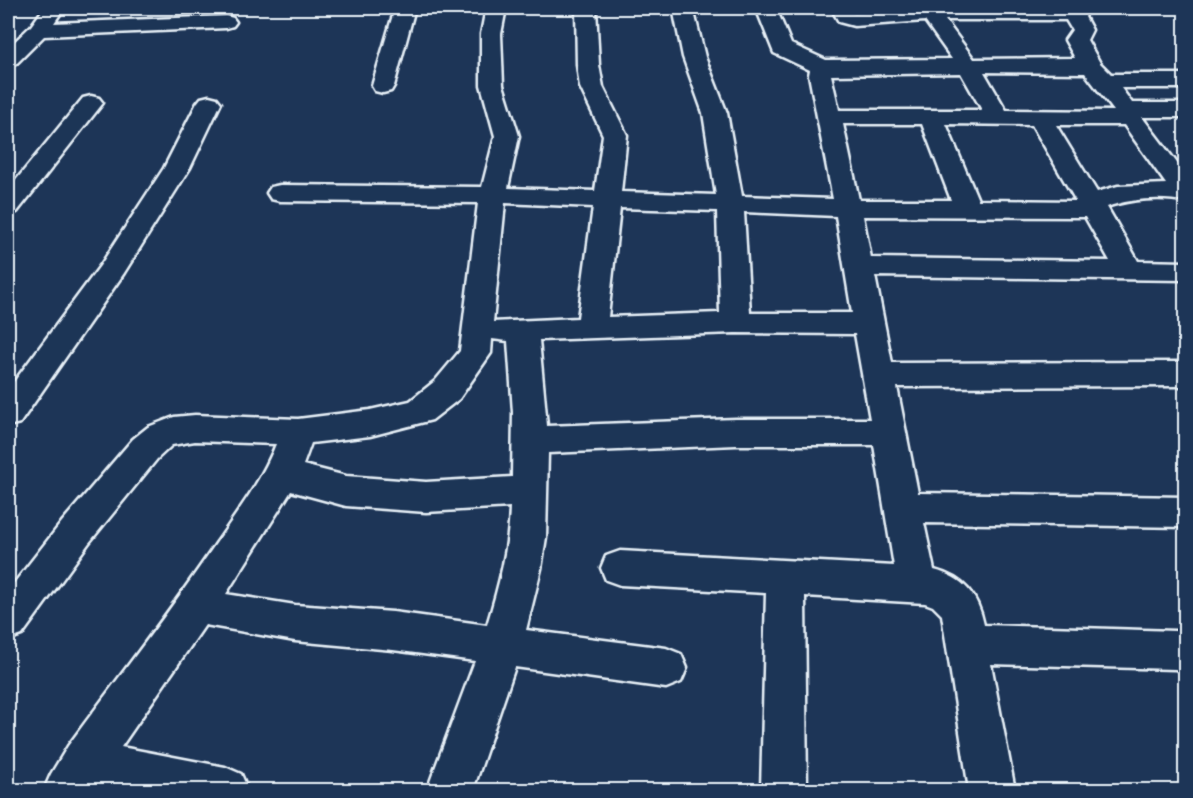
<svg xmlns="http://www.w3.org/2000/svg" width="1193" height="798" font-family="Itim,sans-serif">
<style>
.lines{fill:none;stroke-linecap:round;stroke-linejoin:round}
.minor-casing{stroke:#e8f1f8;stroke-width:5}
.minor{fill:#1d3557;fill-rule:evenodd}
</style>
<rect width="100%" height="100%" fill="#1d3557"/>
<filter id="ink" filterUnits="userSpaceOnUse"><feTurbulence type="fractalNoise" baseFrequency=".0167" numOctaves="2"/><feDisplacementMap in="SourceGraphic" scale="12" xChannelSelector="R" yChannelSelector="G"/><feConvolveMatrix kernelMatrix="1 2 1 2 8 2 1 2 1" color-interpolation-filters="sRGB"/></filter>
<g filter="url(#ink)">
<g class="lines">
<defs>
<path id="minor" d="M44,8h16l2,3 -8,12 172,-7 7,2 3,4 -3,4 -7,2 -182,8 -28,28 -8,1v-17l23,-22z
M395,8h20l-21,78 -3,5 -8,2 -8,-2 -3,-5z
M486,8h20l-5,26 2,51 16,51 -11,52 87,3 8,-56 -23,-48 -3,-22 -1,-57h20l3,57 4,22 24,48 -6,57 95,3 -13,-82 -20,-56 -10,-49h20l12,49 22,56 15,83 91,3 -24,-124 1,-5 -36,-17 -18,-45h20l15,36 35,16 126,-1 -27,-38 -71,5 -15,-4 -8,-14h20l3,6 64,-6h171l-4,9 7,13 -5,10 13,23 11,11h75v14h-65l11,15h54v14h-44l44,58v27c-24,-6 -56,-3 -79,5l31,54 48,1v18l-311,-4 17,87 294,-1v24l-289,1 21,106 268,4v30l-262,-4 10,47c30,8 44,25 50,55l191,6 11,4v38l-11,-4 -184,-5 24,126h-46l-27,-175 -9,-9 -8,-3 -120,-7 2,194h-46l5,-197 -146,-8 -14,-5 -5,-12 5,-12 14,-5 274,15 -20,-121h-138l-188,8 -2,84 -5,32 -15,61 140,18 15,6 6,14 -6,14 -15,6 -151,-21 -42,123h-46l48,-129 -82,-11 -98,-9 -90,-16 -84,122 104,20 16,7 7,16h-137l-16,-3 -3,3h-48l7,-16 17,-28c50,-68 102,-134 149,-204 22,-32 45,-62 59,-98l-81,-3 -23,4 -15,14 -69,85 -66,91 -14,5v-49l54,-69 71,-83 15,-12 26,-10 21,-2 103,4 72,-9 40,-9 25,-20 25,-30 18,-148 -198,-2 -9,-2 -4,-6 4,-6 9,-2 202,2 13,-51 -14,-51v-51zM945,20h121l6,10 -7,10 10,18 -101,1zM984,72l101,1 29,38 -108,-1zM961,73l21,37h-143l-8,-35zM843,124h79l29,76h-92zM946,124l86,1 44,76 -98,-1zM1056,125h68l42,59 -48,2 -21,6zM505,203l88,4 -15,111 -85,4zM620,208l97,3 3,102 -112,4zM744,212l92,4 16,97h-102zM863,216l222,1 25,44 -239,-3zM735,333l120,1 15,85h-134l-189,7 -8,-86zM492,339l16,2 5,71 -1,65 -86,5 -80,-6 -43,-11 8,-22 59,-7 62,-16 27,-21 32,-46zM291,491l55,15 80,6 84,-5c-1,40 -11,79 -23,118l-94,-13 -98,-7 -69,-11z
M91,96l8,2 4,5 -4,5 -82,104 -9,2v-24l75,-92z
M209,96l8,2 4,5 -31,65 -66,105 -104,150 -12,3v-36l92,-124 64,-98 33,-65 4,-5z"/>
</defs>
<use href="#minor" class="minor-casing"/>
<use href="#minor" class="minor"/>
</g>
</g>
<rect width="1193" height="798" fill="none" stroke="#1d3557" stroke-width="30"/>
<rect x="15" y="15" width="1163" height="768" fill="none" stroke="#e8f1f8" stroke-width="2" filter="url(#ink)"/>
</svg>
